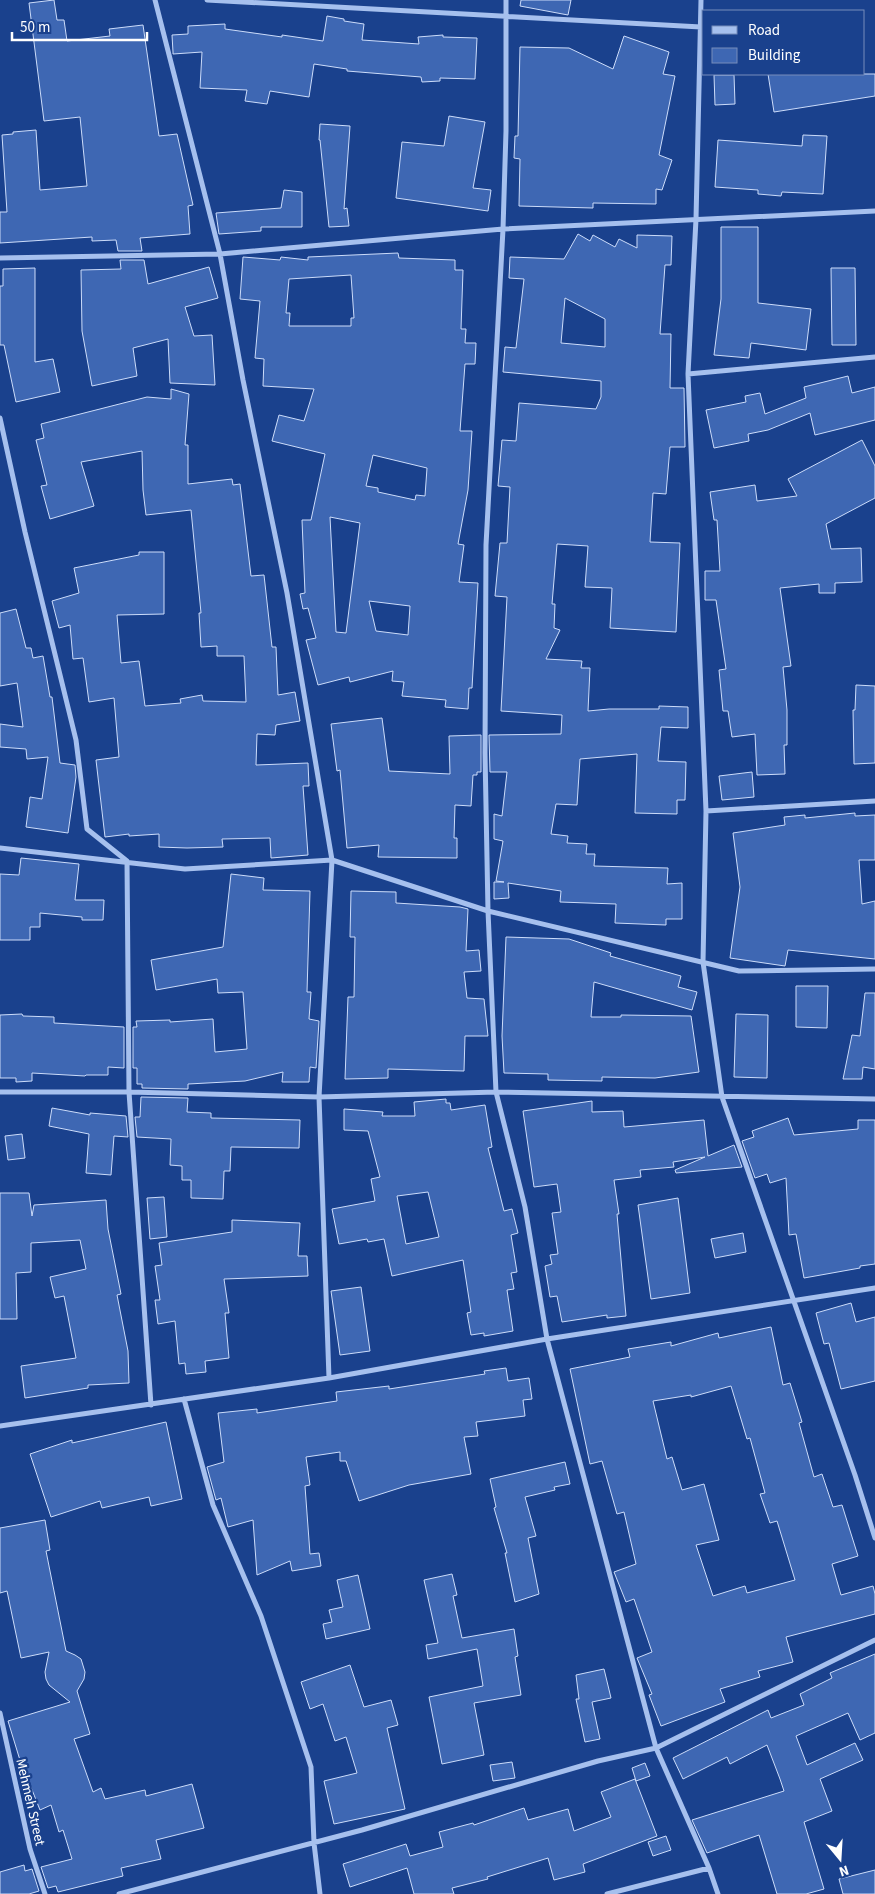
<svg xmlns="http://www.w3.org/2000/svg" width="875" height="1894" font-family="'Source Sans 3',sans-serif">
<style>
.building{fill:#3e67b3;stroke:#ccdcfa;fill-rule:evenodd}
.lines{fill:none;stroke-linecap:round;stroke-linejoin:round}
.minor{stroke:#a6c0ee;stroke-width:5}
.labels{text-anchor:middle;stroke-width:4.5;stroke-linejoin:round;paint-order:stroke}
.street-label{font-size:14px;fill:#fff;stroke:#1a418d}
</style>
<rect width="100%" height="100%" fill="#1a418d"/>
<path class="building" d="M54,0l3,20h7l3,21 43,-5 -1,-7 34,-4 16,111 18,-2 16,71 -5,1 2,28 -50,4 2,13h-24l-2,-11 -24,1v-4l-92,6v-31h7l-5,-77 11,-1v-2l23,-2 4,60 47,-4 -7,-69 -36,4 -15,-118z
M521,0h50l-3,15 -48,-9z
M327,16l17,3v2l20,3 -2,16 57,4 -1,-7 25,-2v2l34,1 -2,41 -35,-1v3l-18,1 -1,-5 -74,-6v-2l-33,-5 -5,33 -39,-6 -3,13 -22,-3 2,-11 -47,-2 2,-36 -29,2v-2l-1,-17 16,-1v-8l37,-2v5l57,8v-2l41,6z
M624,36l45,16 -6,22 12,2 -16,79 13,5 -10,30 -6,-1v15l-63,-1v5l-74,-2 1,-47 -6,-1 1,-22h3l2,-89 49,1 44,21z
M768,74h107v22l-101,16z
M714,75h20l1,29 -20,1z
M449,116l36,6 -12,66 18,2 -3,21 -92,-13 6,-56 42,4z
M320,124l30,2 -6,83 3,-1 2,18 -20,1 -9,-87h-1z
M803,135l24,1 -4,58 -41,-2 -1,4 -23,-2v-4l-43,-3 3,-47 84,6z
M284,190l18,2v35h-41v4l-42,3 -3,-21 65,-5z
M721,227h37v76l53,6 -5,41 -55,-7 -2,15 -35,-3 7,-56z
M578,234l12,7 3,-6 22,12 4,-8 18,9v-13l35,1 -1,29h-6l-5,69h11l-1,54h14l1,59h-15l-4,47 -13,-1 -3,49 30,1 -4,89 -66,-4 2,-40 -27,-1 3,-41 -31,-2 -5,60h3l-1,24 6,2 -14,29 36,2 -1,7h9l-2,43 21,-2h50v-3l29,1v21l-27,-1 -3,34 28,1 -1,38h-8v14l-42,-1 2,-59 -57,5 -3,46 -21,-1 -5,30 17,2 -1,7 20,1 -1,10h9l-1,12 74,2 -1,16 15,-1v36h-16v6l-51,-2 1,-19 -56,-2 1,-11 -53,-8 1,15 -15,1v-17h10l-8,-1 7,-40 -9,-2v-25l8,2 5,-44h-17l-1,-37 72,-1 1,-19 -61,-4 6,-114 -12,-1 5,-53h7l3,-56 -12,-1 4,-46 14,1 3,-38 77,6 5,-12v-16l-98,-9 2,-25 11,1 8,-69 -15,-1 1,-21 54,2zM565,298l40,21v28l-44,-4z
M398,253l1,5 56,2v10h8l-2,59h5l-1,14h11l-1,21h-10l-5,67h12l-4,59 -10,54 6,1 -5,37 19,1 -6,105h-3l-1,21 -23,-2 1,-7 -44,-4 2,-14 -12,-1 1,-10 -43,11 -1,-5 -31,8 -12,-45 10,-2 -8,-30 -5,1 -3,-15 5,-1 -3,-73h9l14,-66 -53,-13 7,-26 25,6 10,-32 -51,-3 1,-27 -9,-1 5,-57 -20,-2 3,-42 37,3 1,-3 27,3v-3zM351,275l3,43h-3v8h-62l1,-13h-4l3,-34zM373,455l54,13 -2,28 -9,-1 -1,5 -37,-8v-4l-12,-2zM330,517l30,6 -14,110 -10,-1zM369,601l41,5 -2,29 -32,-4z
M120,260h24l4,24 61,-17 9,31 -33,9 9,29 18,-1 3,50 -45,-2 -2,-44 -35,9 4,28 -45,10 -10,-55 -1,-61 40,-1z
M35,268v94l18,-3 7,33 -44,10 -12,-57h-4v-59h3v-17z
M831,268h24l1,77h-24z
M848,376l4,17 23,-6v33l-60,15 -5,-22 -42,17 -20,4 1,7 -35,7 -8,-38 40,-8 -1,-6 15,-3 5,21 41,-16 -2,-11z
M171,389l18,5 -4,51h3v39l44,-5 1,6 7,-1 11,92 13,-1 8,72h4l2,48 17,-3 5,29 -24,4 -1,10 -18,-1 -1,31 52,-2 1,23h-6l5,69 -37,3 -1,-20 -48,1 1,8 -36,1 -28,-1v-13l-30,2v-2l-24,3 -9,-77 23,-3 -5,-59 -25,4 -6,-44 -10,1 -3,-34 -11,3 -7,-27 27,-8 -5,-25 65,-13v-3h25v62l-47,1 4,48 18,-2 6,45 36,-3 -1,-4 22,-4 1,6 43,1 -2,-46h-27v-10l-16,1 -2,-34h2l-10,-103 -45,5 -3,-25 -1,-39 -61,11 13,44 -44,13 -9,-33 6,-1 -11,-45 8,-2 -3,-14 106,-27 24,2z
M862,440l13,26v32l-49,26 5,25 30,-1 1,34 -27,1v10h-16v-9l-39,4 11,78 -8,1 4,43v35h-3l1,29 -28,1 -2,-41 -23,3 -4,-26h-5l-4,-41 7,-1 -10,-69h-11v-29h15l-3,-51h-3l-4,-28 45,-7 2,16 40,-5 -9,-17z
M16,609l10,39h5l2,10 10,-2 7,41h2l8,66 15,2 1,12 -8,56 -42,-6 4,-30 12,2 6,-42 -21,2 -1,-10 -26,-2v-23l23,3 -6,-44 -17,3v-73z
M856,685l19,1v77l-21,1 -1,-54h2z
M382,718l7,53 61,3 -1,-38 32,-1v37h-4v3h-4l-2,31 -16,-1 -1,33h3v20l-79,-1 1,-12 -32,3 -7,-78 -3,1 -6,-47z
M752,772l2,25 -32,3 -3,-24z
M855,813v3l20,-1v45h-16l3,44 13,-3v58l-87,-9 -3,16 -55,-8 10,-71 -7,-54 52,-8 -1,-8 21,-2v3z
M21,858l58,6 -4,36h29l-1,20h-21v-3l-42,-4v14h-10v13h-30v-66l19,1z
M231,874l33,4 -1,12 47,1 -3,101h4l-2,27 10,2 -3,47 -6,-1 -1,15h-27l1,-10 -38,9 -57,3v5l-46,-1v-4h-5v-16h-4v-41h4l-1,-6 34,-1v2l43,-3 2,33 32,-3 -4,-57 -25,1 -1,-14 -61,11 -5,-30 72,-13z
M351,891l45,1v11l64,4 8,2 -2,42 13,-1 2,21 -17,1 3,26 17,1 4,37h-23l-1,35 -76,-2v9l-43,1 3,-82h6l1,-60h-5z
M506,937l63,2 42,14 -1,3 71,20 -3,11 19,5 -5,18 -98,-28 -3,35h30v-2l70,1 8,56 -44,6 -53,-1v4l-54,-1v-6l-44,-1 -2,-37z
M796,986h32l-1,42 -31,-1z
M865,993h10v76l-12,-2 -1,12h-19l9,-44 8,1z
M22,1014l1,2 31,1v6l70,4v41l-16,-1v8h-22l-1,1 -53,-3v8l-16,1v-4h-16v-63z
M736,1014l32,1 -1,63 -33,-1z
M141,1097l47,1 -1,14 24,1v5l89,2 -1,28 -68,-1 -1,24h-6l-1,28 -32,-1v-18h-9v-14l-12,-1 1,-26 -34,-2 -2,-20h5z
M446,1099v4h4l1,7 34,-5 7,42 -4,1 16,63 8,-2 6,24 -7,2 6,37 -6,1 3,16 -7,1 6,41 -29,5v-3l-13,2 -4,-22 4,-1 -8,-52 -71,16 -8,-37 -16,3 -1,-3 -28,5 -7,-35 43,-8 -4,-22 9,-2 -12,-46 -24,-1v-21l39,3 -1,4h33l-1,-14zM428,1192l11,45 -33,7 -9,-48z
M592,1101v11l31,-1 1,16 80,-7 4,36 26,-11 8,22 -66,6 -1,-3 30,-13 -32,5 1,5 -34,3 1,7 -27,3 5,34h-2l9,102 -19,2v-3l-45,7 -5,-26 -7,1 -5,-31 7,-2 -2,-9 8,-1 -6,-41 9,-1 -4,-28 -23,3 -11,-76z
M52,1108l38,7v-2l36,3 2,21 -14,-1 -3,39 -25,-2 3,-39 -40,-8z
M788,1118l6,17 64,-6v-9h17v144l-15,2v2l-56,10 -8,-44 -7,1 -3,-57 -16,5 -3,-9 -12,4 -13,-37 12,-4 -2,-6z
M22,1134l3,24 -17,2 -3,-24z
M0,1193h29l3,23 2,-11 72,-5 2,29 13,65 -4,1 11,56 1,32 -41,2v3l-63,10 -4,-32 55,-8 -12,-62 -9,2 -5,-21 36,-8 -6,-29 -49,3v29l-15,1 1,46h-17z
M164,1197l3,40 -17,2 -3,-41z
M678,1198l12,95 -39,6 -13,-94z
M232,1220l68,3 -2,33h9l1,20 -84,3 5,34h-4l4,45 -24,3 1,11 -20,2 -1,-11 -6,1 -4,-43 -17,3 -3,-24h5l-5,-34 7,-1 -3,-22 73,-11z
M743,1233l3,19 -31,6 -4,-19z
M361,1287l9,64 -30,4 -9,-64z
M851,1303l5,19 19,-5v64l-34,8 -12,-46 -5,1 -8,-31z
M771,1327l12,58 7,-2 12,39 -3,1 15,54 8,-3 11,33 9,-2 16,51 -26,8 9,31 32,-9 2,8v20l-89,23 7,25 -35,9 2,6 -40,12 5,13 -64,24 -12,-31 3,-1 -15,-36 15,-6 -18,-53 -8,3 -12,-30 22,-8 -12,-52 -7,2 -15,-53 -12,3 -20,-95 60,-12 -2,-8 43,-7v4l47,-13 1,5zM731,1386l16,53 3,-1 15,55 -5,1 10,29 7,-2 18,59 -48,13 -2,-7 -32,10 -17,-51 23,-5 -15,-56 -22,6 -10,-33 -5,2 -14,-58 38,-6v2z
M506,1368l2,13 21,-3 3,21 -9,1 2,16 -49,6 2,14 -14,1 7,37 -62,11 -50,16 -13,-40h-6v-9l-34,5 4,28 -5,1 5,68 9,-1 2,13 -29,5 -2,-10 -33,14 -4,-55 -25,7 -7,-29 -5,2 -9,-33 17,-5 -6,-49 39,-4v4l80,-12 -1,-9 53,-6v3l96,-15 -1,-3z
M166,1422l16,77 -31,7 -2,-9 -47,11 -2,-7 -49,16 -21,-63 42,-14v3z
M565,1462l5,22 -16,3 1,3 -30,7 11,39 -8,2 11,56 -24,8 -10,-49h2l-13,-45 2,-1 -6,-28z
M45,1520l5,30 -4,1 20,100 9,4 6,4 4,13 -1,7 -7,12 13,43 -16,5 19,53 8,-4 4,11 40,-9 1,6 46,-12 12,44 -48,12 5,19 -40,9 2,8 -65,16 -2,-6 -8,2 -7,-21 31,-8 -9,-29 -4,2 -8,-27 -11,5 -21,-53 -11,-36 62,-19 -21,-17 -3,-6 -1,-7 4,-20 -28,6 -14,-67 -7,2v-65z
M452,1574l5,21 -4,1 9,42 52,-9 4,27 -3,1 6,38 -47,8 10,52 -42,9 -13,-67 54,-11 -6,-37 -49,10 -2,-14 12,-2 -14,-63z
M358,1575l12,54 -44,10 -3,-15 9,-2 -3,-12 14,-3 -6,-27z
M875,1654v79l-15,7 -12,-27 -52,23 11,29 48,-22 8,17 -43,19 12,32 -28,11 20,67 -18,5h-29l-18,-59 -52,18 -15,-33 92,-29 -4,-12 -13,-34 -37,19 -3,-7 -44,22 -10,-21 95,-48 3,8 33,-13 -4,-11 32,-16 -2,-5z
M350,1665l14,42 27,-7 7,25 -11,3 18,81 -71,15 -10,-43 33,-8 -11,-36 -11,4 -12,-37 -13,5 -9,-27z
M604,1669l7,29 -19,4 8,37 -15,3 -9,-43h3l-3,-24z
M512,1762l3,16 -22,3 -3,-16z
M645,1763l5,13 -14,5 -4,-13z
M635,1779l22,57 -74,28 2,8 -31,8 -6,-22 -61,19 1,2 -36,9 2,6h-40l-7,-26 -57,19 -7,-23 63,-20 4,12 33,-9 -4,-15 34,-9 1,2 50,-17 4,12 40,-11 6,22 37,-14 -10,-25z
M666,1836l5,14 -18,6 -5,-14z
M24,1865l1,6 7,-2 7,22 -10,3h-29v-22z
M875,1870v24h-32l-4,-15z"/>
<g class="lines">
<path class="minor" d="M155,0l65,254 23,126 44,213 45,267 -13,237 10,281
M207,0l494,27
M506,0v131l-3,98 -17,316 -1,208 3,158 8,181 29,115 22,132 109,409 53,120 9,26
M701,0l-5,219 -8,155 18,437 -3,151 19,135 133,378 20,63
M0,258l220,-4 283,-25 372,-18
M688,374l187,-17
M0,418l25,114 51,208 11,89 40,32 2,231 22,313
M706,811l169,-10
M0,848l185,21 147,-9 156,51 251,60 136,-2
M0,1092h129l190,5 177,-5 379,7
M184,1399l29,106 48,111 50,151 3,76 6,51
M0,1426l329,-48 218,-39 328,-51
M0,1713l30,136 15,45
M119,1894l243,-64 236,-69 58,-13 219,-108
M607,1894l102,-26"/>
</g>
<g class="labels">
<g class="street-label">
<text transform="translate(31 1802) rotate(77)" y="5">Mehmeh Street</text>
</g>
</g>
<rect x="702" y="10" width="162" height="65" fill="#1a418d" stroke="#768dbb"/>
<rect x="712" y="26" width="25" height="8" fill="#a6c0ee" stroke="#768dbb"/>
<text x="748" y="35" font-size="15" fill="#ffffff">Road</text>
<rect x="712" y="48" width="25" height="15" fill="#3e67b3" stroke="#768dbb"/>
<text x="748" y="60" font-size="15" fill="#ffffff">Building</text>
<g transform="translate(840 1859) rotate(162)" stroke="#1a418d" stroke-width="4" paint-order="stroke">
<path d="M0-4L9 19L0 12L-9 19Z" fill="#ffffff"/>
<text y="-8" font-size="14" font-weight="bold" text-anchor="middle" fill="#ffffff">N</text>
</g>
<path d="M12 32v8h135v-8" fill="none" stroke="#ffffff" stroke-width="2.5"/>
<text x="20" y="32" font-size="15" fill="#ffffff" stroke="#1a418d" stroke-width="4" paint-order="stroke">50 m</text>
</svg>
